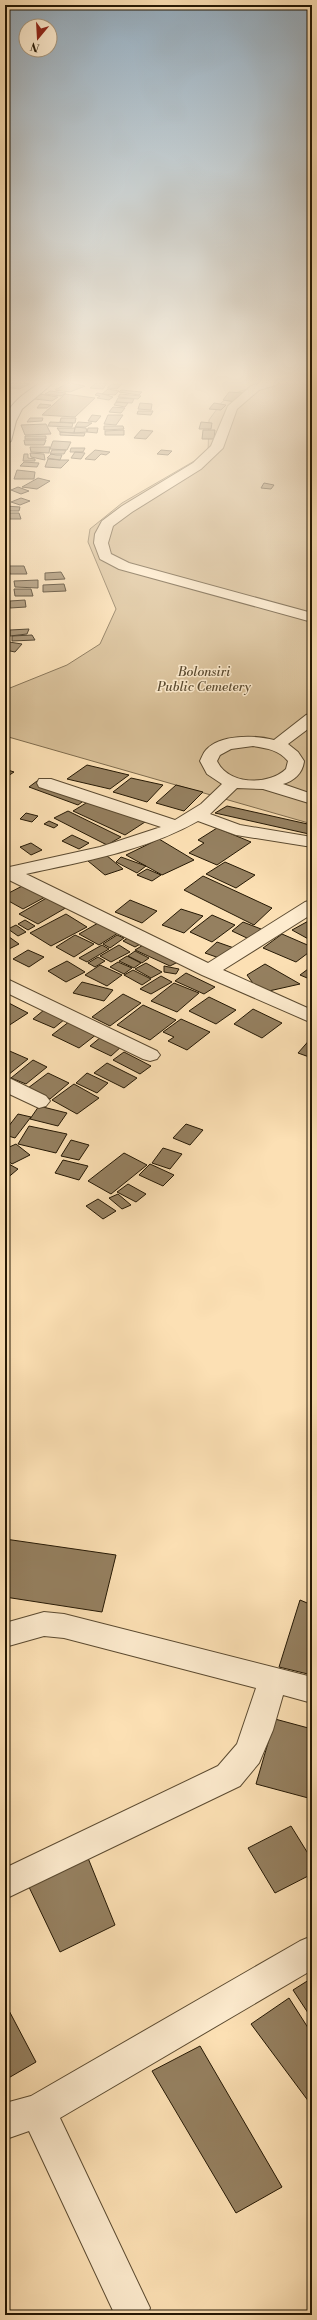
<svg xmlns="http://www.w3.org/2000/svg" width="317" height="2320" font-family="'Libre Bodoni',serif">
<style>
.green{fill:#d7be96;stroke:#7e6b4d}
.building{fill:#958060;stroke:#251804}
.lines{fill:none;stroke-linecap:round;stroke-linejoin:round}
.street-casing{stroke:#5b4a30;stroke-width:2}
.secondary-casing{stroke:#251804;stroke-width:2}
.street{fill:#fdebce;fill-rule:evenodd}
.secondary{fill:#fdebce;fill-rule:evenodd}
.labels{text-anchor:middle;stroke-width:3;stroke-linejoin:round;paint-order:stroke}
.far-park-label{font-size:13px;font-style:italic;fill:#5a4a30;stroke:#fdebce}
</style>
<rect width="100%" height="100%" fill="#fce0b4"/>
<filter id="stains"><feTurbulence type="fractalNoise" baseFrequency=".005" numOctaves="4"/><feColorMatrix values="0 0 0 0 .2 0 0 0 0 .09 0 0 0 0 .02 0 0 0 .5 -.17"/></filter>
<radialGradient id="worn" r=".72"><stop offset=".6" stop-color="#630" stop-opacity="0"/><stop offset="1" stop-color="#630" stop-opacity=".3"/></radialGradient>
<path class="green" d="M280,383h32v441l-307,-88v-46l62,-25 33,-21 16,-35 -28,-67 2,-13 32,-26 86,-50 1,-33 13,-18 16,-10 21,-7z"/>
<path class="building" d="M10,383h11l9,1 -11,5 -14,-2z
M68,383h2l15,3 -15,6 -15,-2z
M96,383h11l-4,6 -13,-1z
M112,384h10l-5,5 -10,-1z
M108,389l11,2 -4,4 -13,-1z
M121,390l21,2 -3,3 -20,-3z
M50,391l16,2 -5,3 -16,-2z
M229,392l14,1 -7,9 -13,-2z
M97,393l6,1 10,3 -4,3 -12,-2 3,-2 -5,-1z
M40,394l18,3 -6,4 -17,-2z
M65,394l30,4 -20,19 -33,-2z
M120,394l21,2 -3,3 -20,-2z
M118,398l16,1 -2,4 -16,-1z
M116,402l12,1 -3,4 -11,-2z
M140,403l12,1 -1,6 -13,-1z
M214,403l12,2 -5,5 -12,-1z
M40,404l11,1 -4,3h-10z
M113,407l12,1 -4,5 -12,-1z
M138,411h15l-2,4 -14,-1z
M92,415l9,1 -5,6 -8,-1z
M108,415h15l-7,10 -12,-1z
M30,418h13l-1,3 -15,1z
M61,418h15l-1,5 -15,-1z
M50,422l23,1 -1,4 -24,-1z
M78,422l14,1 -6,4h-11z
M201,422l11,1 -1,6h-12z
M46,424l5,10 -26,1 -4,-10z
M104,426h19l1,3 -20,1z
M75,427l11,1 1,4 -13,1z
M57,428h18l-1,5 -14,-1z
M88,428h10l-1,5 -10,-1z
M124,430v5h-19v-4z
M141,430l12,1 -7,8 -12,-1z
M203,430h12l-1,9h-12z
M60,432l14,1h11l-1,3 -24,-1z
M25,436h21v3h-21z
M24,440h22l-2,5h-19z
M53,441h2l16,1 -4,8 -17,-1z
M30,447h20l-1,6 -18,-1z
M71,448h14l-2,4h-13z
M52,450h14l-2,4h-14z
M95,450l15,2 -4,3 -5,-1 -6,6 -10,-1z
M161,450l11,1 -4,4 -11,-1z
M75,452l10,1 -4,6 -10,-1z
M30,453l14,1 1,6 -14,-3z
M24,454h4v4l7,1v2h-12z
M51,454l5,1h6l-2,5 -13,-2z
M48,459l12,1h9l-8,8 -16,-1z
M24,462l15,1 -2,4 -17,-1z
M17,470l18,2 -1,7h-20z
M38,478l12,3 -13,8 -15,-2z
M264,483l10,2 -3,4 -10,-1z
M18,487l11,4 -8,3 -10,-4z
M21,498l9,3 -10,4 -9,-3z
M5,506l15,1 -1,4h-14z
M5,513h14l2,6h-16z
M8,566h16l3,8h-17z
M61,572l4,7 -20,1v-7z
M38,580v8l-23,-1 -1,-6z
M64,584l2,7 -23,1v-7z
M14,589h17l2,7h-18z
M25,600l1,7 -16,1v-7z
M29,629l-2,5 -17,2v-6z
M32,635l3,5 -23,1v-5z
M9,642l13,2 -7,8 -10,-2z
M87,765l42,10 -19,14 -43,-10z
M5,769l9,3 -9,6z
M131,778l32,7 -16,17 -34,-10z
M37,781l49,18 -8,6 -49,-18z
M176,785l27,7 -19,19 -28,-8z
M91,800l54,22 -20,13 -52,-24z
M227,806l85,19v5l-3,4 -94,-21z
M68,811l53,26 -14,8 -53,-27z
M26,813l12,3 -6,6 -12,-3z
M49,821l9,4 -4,3 -10,-4z
M217,828l34,14 -34,23 -28,-12 15,-10 -6,-3z
M72,835l17,8 -10,6 -17,-8z
M159,839l35,21 -32,15 -36,-20z
M31,843l11,7 -11,5 -11,-8z
M106,855l17,14 -18,6 -17,-14z
M121,857l25,9 -9,7 -21,-11z
M225,862l30,13 -19,13 -30,-14z
M147,869l14,6 -9,6 -15,-6z
M203,876l69,32 -18,17 -70,-35z
M26,884l21,12 -24,13 -18,-10v-4z
M50,896l19,10 -31,18 -19,-10z
M130,900l27,11 -15,12 -27,-11z
M181,909l22,7 -19,17 -22,-8z
M66,914l21,13 -36,19 -21,-13z
M212,915l23,10 -23,17 -22,-10z
M312,919v22l-20,-11z
M25,920l10,6 -7,4 -10,-6z
M243,922l18,7 -12,10 -17,-8z
M98,923l20,10 -19,12 -20,-11z
M16,925l10,7 -8,4 -10,-7z
M5,934l14,10 -14,7z
M282,934l30,13v3l-16,12 -33,-14z
M75,935l19,9 -20,13 -18,-10z
M117,935l7,3 -14,10 -7,-4z
M131,936l13,6 -9,5 -12,-6z
M148,942l34,18 -12,6 -35,-16z
M217,942l17,6 -12,11 -17,-6z
M102,945l7,4 -22,13 -8,-4z
M119,945l11,7 -19,10 -11,-6z
M28,950l16,7 -15,10 -16,-8z
M135,951l14,7 -7,5 -14,-7z
M127,956l14,7 -7,5 -15,-7z
M98,957l7,4 -10,6 -7,-4z
M67,961l18,11 -19,10 -18,-11z
M118,962l14,6 -8,6 -14,-7z
M146,963l16,9 -11,6 -16,-9z
M265,964l35,20 -40,9 -13,-18z
M100,965l22,10 -15,11 -22,-11z
M164,966l15,3 -3,5 -12,-2z
M312,966v14l-12,-5z
M133,970l18,9 -9,6 -18,-10z
M186,973l29,14 -11,7 -29,-13z
M161,976l11,6 -21,12 -11,-5z
M82,982l31,8 -9,11 -31,-8z
M174,983l25,10 -22,19 -26,-11z
M123,994l18,9 -31,23 -18,-9z
M209,997l27,13 -20,14 -27,-13z
M5,1001l23,12 -23,15z
M143,1005l33,15 -26,20 -33,-15z
M253,1009l29,14 -20,15 -28,-14z
M44,1010l21,9 -11,9 -21,-9z
M181,1019l29,13 -23,18 -19,-9 6,-4 -11,-5z
M70,1021l27,13 -18,14 -27,-13z
M101,1037l21,9 -11,10 -21,-10z
M312,1037v21l-14,-5z
M5,1049l23,10 -20,16 -3,-1z
M124,1052l27,14 -11,8 -27,-14z
M33,1060l14,7 -21,17 -15,-6z
M107,1063l30,15 -13,10 -30,-15z
M48,1073l21,10 -19,16 -22,-11z
M87,1073l21,10 -11,10 -21,-10z
M74,1084l25,14 -22,16 -25,-14z
M39,1106l28,7 -9,13 -28,-7z
M18,1114l13,3 -16,21 -10,-3v-4z
M186,1124l17,6 -13,15 -17,-7z
M29,1126l38,8 -11,19 -38,-9z
M71,1140l18,5 -10,15 -18,-4z
M16,1144l14,11 -18,9 -7,-6v-9z
M163,1148l19,6 -12,15 -18,-6z
M124,1153l23,12 -36,29 -23,-13z
M63,1160l25,6 -9,14 -24,-7z
M5,1162l13,7 -13,11z
M150,1164l24,11 -11,11 -24,-11z
M128,1184l18,10 -10,8 -19,-10z
M118,1194l13,11 -9,4 -13,-11z
M98,1199l18,12 -13,8 -17,-13z
M5,1539l111,16 -14,57 -97,-15z
M300,1600l12,5v70l-33,-8z
M275,1719l37,10v70l-56,-15z
M291,1826l21,34v14l-37,19 -27,-45z
M88,1858l27,67 -55,27 -32,-67z
M312,1978v41l-19,-29z
M289,1998l23,36v72l-61,-82z
M5,2003l31,59 -31,18z
M200,2046l82,141 -46,26 -84,-142z"/>
<g class="lines">
<defs>
<path id="street" d="M260,383h18l-2,2 -17,5 -22,19 -14,39 -22,21 -69,43 -19,14 -5,17 3,11 18,9 183,50v9l-193,-53 -19,-10 -6,-16 1,-9 7,-13 20,-15 71,-43 18,-17 17,-40 23,-20z
M312,713v13l-24,18 10,8 6,9c-1,12 -10,20 -21,23l29,10v10l-49,-15 -26,-1 -27,26 30,11 72,12v10l-76,-12 -38,-14c-53,30 -113,40 -172,53l182,89 97,-61 7,-2v14l-89,56 89,40v13l-110,-48 -197,-97v-10l95,-21 61,-20 -122,-40 -2,-4 2,-4h12l124,41 26,-16 21,-20 -15,-10 -7,-13c2,-4 3,-8 6,-11 14,-16 49,-15 68,-10l32,-25zM253,746c14,2 26,4 35,15l-2,8c-18,17 -58,16 -69,-8l3,-6 11,-6z
M5,978l152,73 3,4 -3,4 -7,2 -7,-2 -138,-67z
M5,1076l41,20 4,5 -4,5 -7,2 -34,-16z
M44,1612l20,2 248,63v26l-29,-8 -10,35 -14,33 -19,23 -235,113v-31l213,-102 19,-22 19,-56 -192,-50 -20,-2 -39,11v-24z
M312,1936v34l-252,148 90,190 -3,7h-32l-86,-184 -20,7 -4,-1v-36l4,1 22,-6 269,-155z"/>
<path id="secondary" d="M40,383h13l-31,26 -6,12 -5,20 -6,4c0,-8 -2,-18 0,-26 4,-16 23,-28 35,-36z"/>
</defs>
<use href="#street" class="street-casing"/>
<use href="#secondary" class="secondary-casing"/>
<use href="#street" class="street"/>
<use href="#secondary" class="secondary"/>
</g>
<linearGradient id="sky" x2="0" y2="1"><stop stop-color="#93aabb"/><stop offset="0.54" stop-color="#fef1dd"/><stop offset="1" stop-color="#fef1dd" stop-opacity="0"/></linearGradient>
<rect width="317" height="708" fill="url(#sky)"/>
<g class="labels">
<g class="far-park-label">
<text x="204" y="676">Bolonsiri<tspan x="204" dy="15">Public Cemetery</tspan></text>
</g>
</g>
<rect width="317" height="2320" fill="none" stroke="#fce0b4" stroke-width="20"/>
<rect x="6" y="6" width="305" height="2308" fill="none" stroke="#251804" stroke-width="2"/>
<rect x="10" y="10" width="297" height="2300" fill="none" stroke="#251804"/>
<g transform="translate(38 38) rotate(198)"><circle r="19" fill="#fdebce" stroke="#a7977d"/>
<path d="M0-3L7 15L0 10L-7 15Z" fill="#8f2418"/>
<text y="-6" font-size="11" font-weight="bold" text-anchor="middle" fill="#251804">N</text>
</g>
<rect width="100%" height="100%" filter="url(#stains)"/>
<rect width="100%" height="100%" fill="url(#worn)"/>
</svg>
